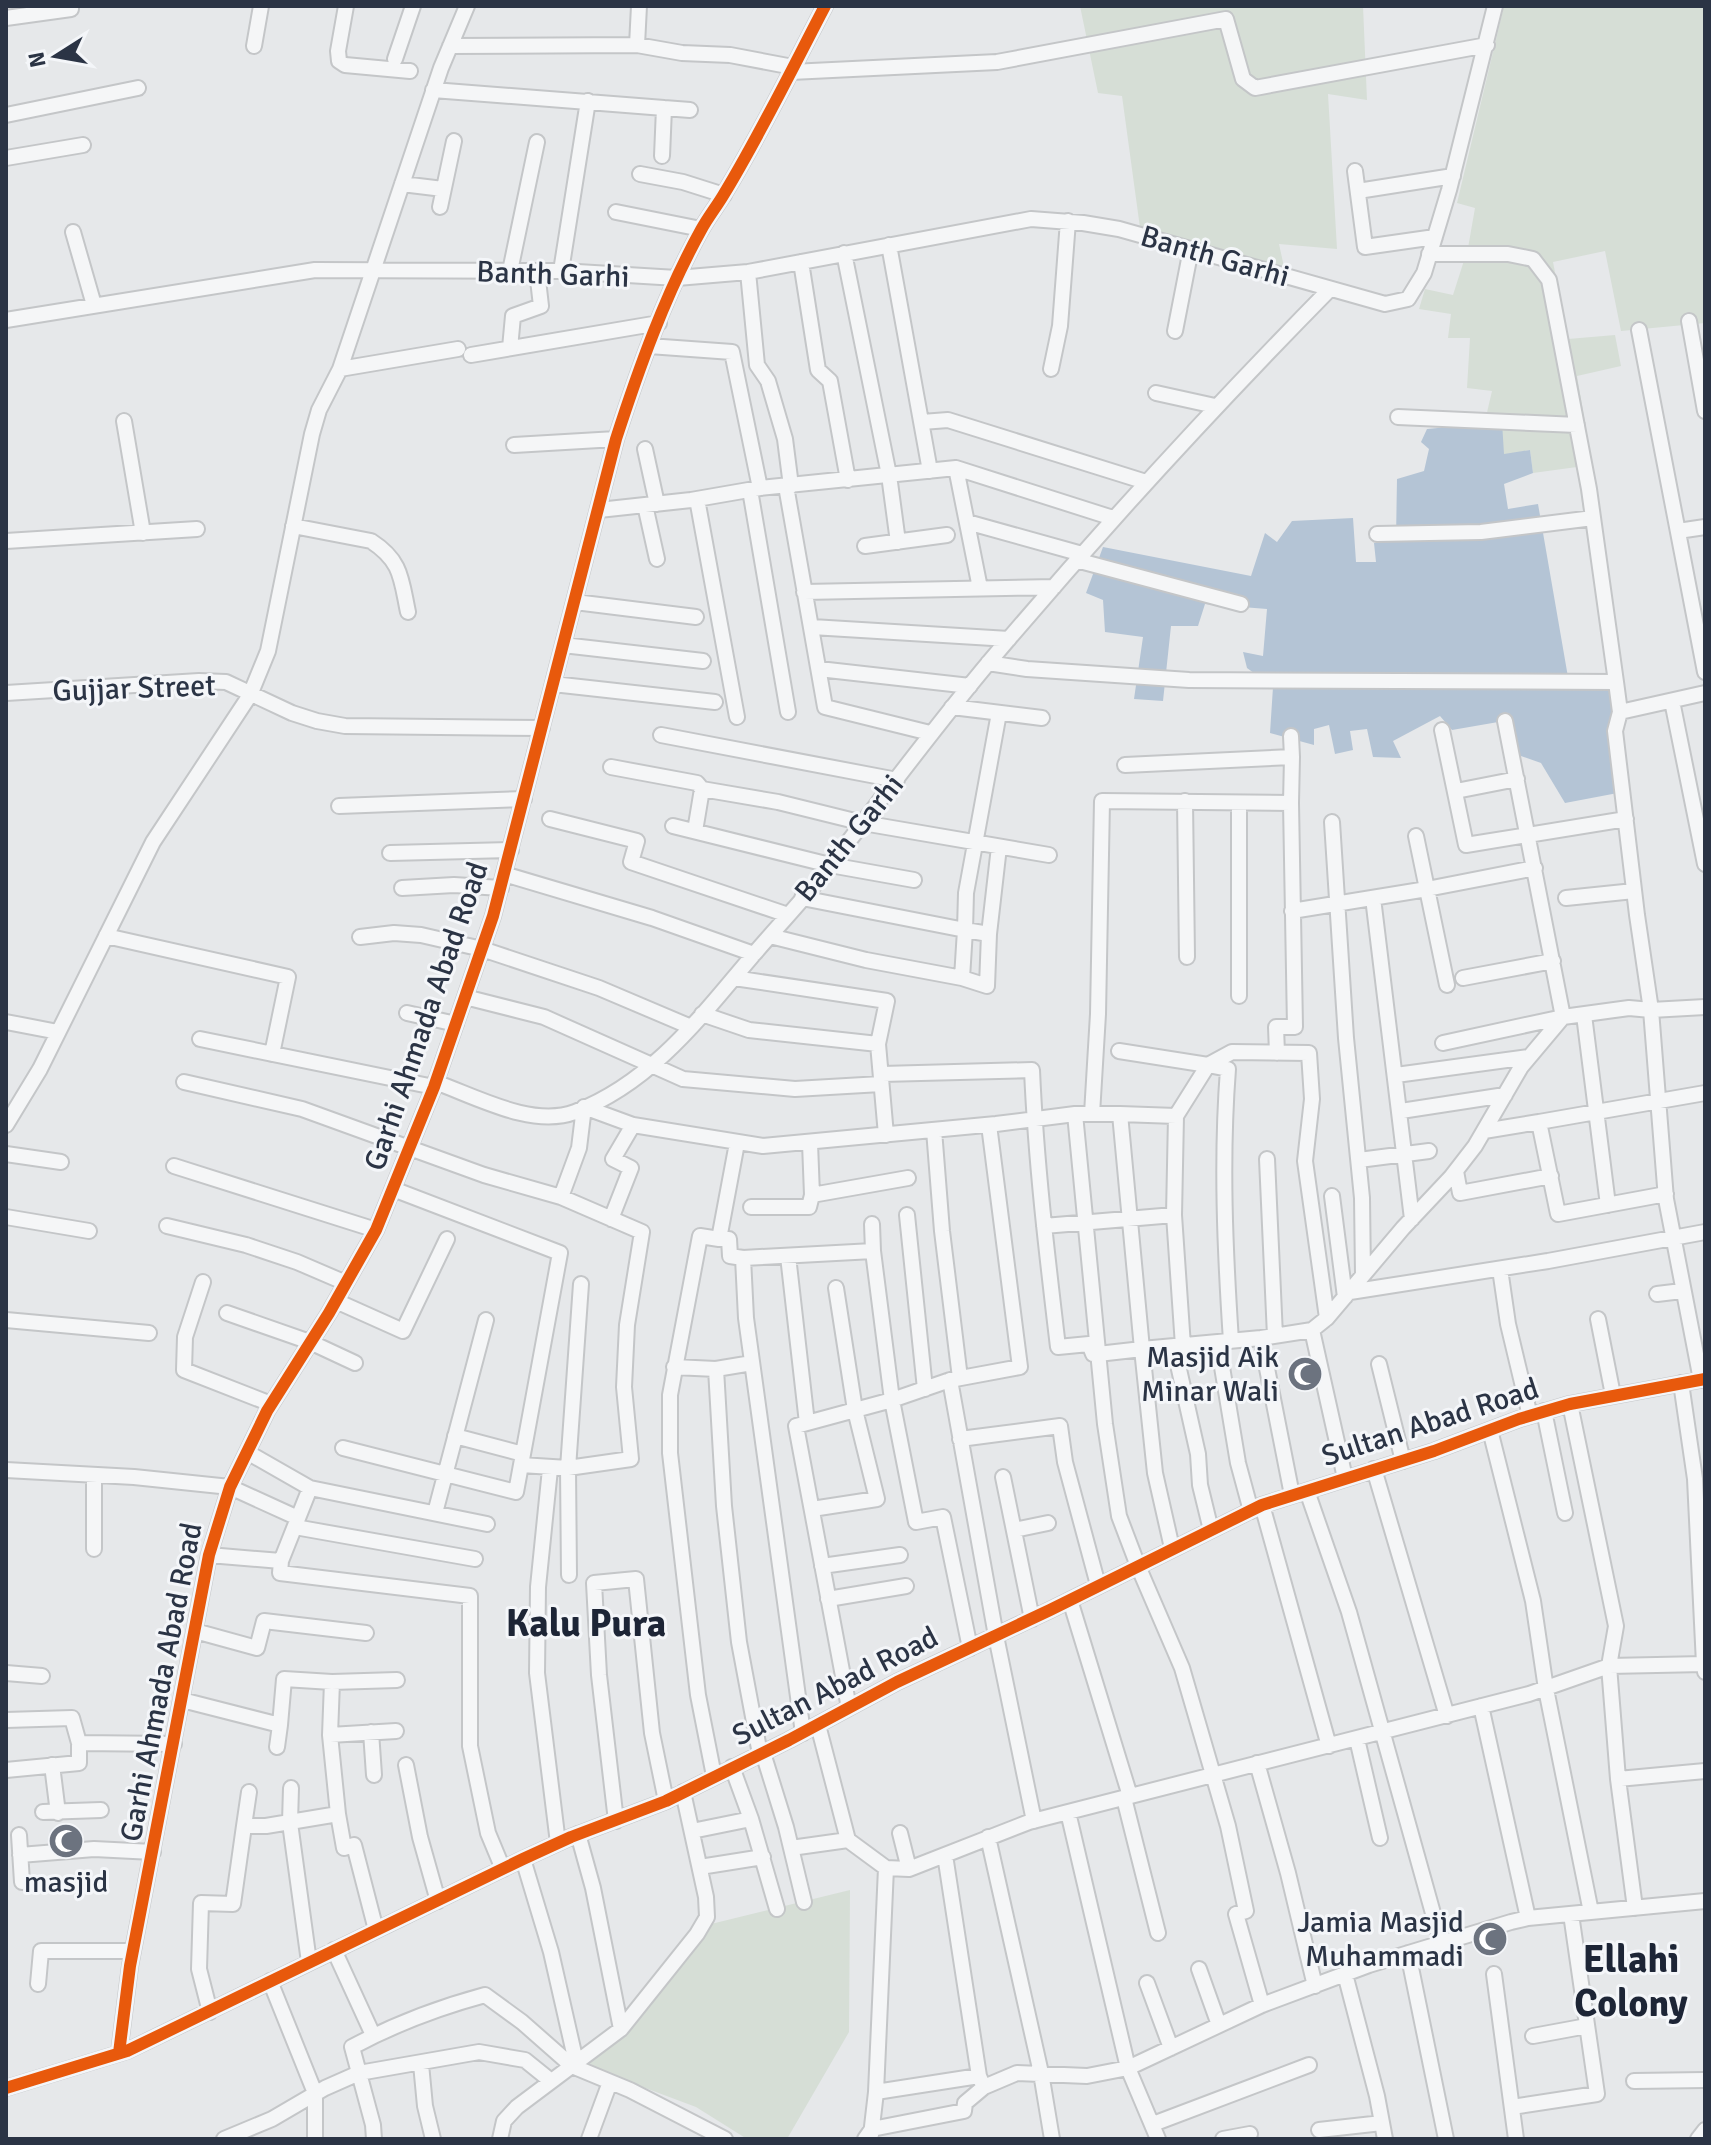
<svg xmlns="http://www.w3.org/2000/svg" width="1711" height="2145" font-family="Signika,sans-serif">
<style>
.green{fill:#d6ded6}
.water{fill:#b4c4d5}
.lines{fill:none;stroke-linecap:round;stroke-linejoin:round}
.minor-casing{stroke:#c4c6c8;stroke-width:18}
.minor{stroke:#f5f6f7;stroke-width:14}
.cycleway-casing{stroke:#f4f6f9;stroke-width:17}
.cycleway{stroke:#e8590c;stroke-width:12}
.labels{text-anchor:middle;stroke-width:6;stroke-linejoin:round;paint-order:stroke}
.street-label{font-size:30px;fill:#2b3445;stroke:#f4f6f9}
.poi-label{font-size:30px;fill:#2b3445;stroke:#f4f6f9;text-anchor:end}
.district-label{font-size:38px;font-weight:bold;fill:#1d2536;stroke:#f4f6f9}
</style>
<rect width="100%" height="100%" fill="#e6e8ea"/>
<path class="green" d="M1080,6h283l4,94 -39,-6 9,155 -58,-5 7,32 -145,-41 -19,-139 -24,-3z
M1504,6h201v317l-84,8 -16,-80 -52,11 15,77 47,-4 6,31 -44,10 23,134 -17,-1 -6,-42 -44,6 -3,-23 -26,5 -19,-34 7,-30 -25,-3 3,-50h-22l3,-24 -32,-5 6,-20 28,6 15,-47 7,-40 -18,-5z
M850,1890l-1,142 -62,107h-40l-51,-32 -112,-42 39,-28 88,-113z"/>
<path class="water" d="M1502,422l2,32 26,-4 3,23 -29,11 4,25 30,-5 30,173 43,13 2,78 10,24 -58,11 -24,-40 -23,-8 -14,-34 -52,9 -12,-14 -47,25 8,17 -28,-1 -6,-28 -17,2 3,19 -18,4 -6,-29 -15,4v16l-44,-12 3,-46 -26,-19 -4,-16 20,4 4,-47 -62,-5 -7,22h-27l-8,75 -29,-2 9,-62 -38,-5 -2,-32 -17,-7 17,-46 148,29 14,-43 12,9 15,-21 61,-3 3,44h20l-2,-19 22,-4 1,-60 27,-8 5,-22 -8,-7 6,-13z"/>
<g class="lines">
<defs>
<path id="minor" d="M346,6l-8,45 1,10 6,4 65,6
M639,6l-2,39 45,8 48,2 63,12
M6,18l65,-9
M254,46l7,-40
M450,46l187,-1
M395,59l18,-53
M791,72l206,-10 229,-43 17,60 12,9 232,-43
M433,90l231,18 -2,48
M664,108l26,2
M6,115l132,-27
M6,158l77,-13
M1355,171l10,76 70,-10
M640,174l43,8 41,13
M402,184l41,5
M1358,191l95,-15
M440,207l14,-66
M616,212l85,17
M73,232l21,73
M889,245l41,226
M844,253l45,222 9,67
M801,262l17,108 12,11 18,99
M510,271l27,-129
M561,271l27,-170
M748,272l9,93 11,16 17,58 6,47
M6,320l309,-50 246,1 116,7 71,-6 283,-53 52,4 36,6 266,75 23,-5 16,-26 25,-83 46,-184
M1689,321l16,90
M1639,330l66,342
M1175,331l16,-82
M649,346l83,6 28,136
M510,348l3,-32 28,-10 -4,-35
M471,355l188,-32
M340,369l118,-20
M1051,369l9,-43 8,-105
M1156,393l59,13
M1398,417l179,8
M124,421l19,112
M922,422l26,-2 198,62
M514,445l102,-6
M645,449l12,55
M956,468l24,120
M786,486l39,221 105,26
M750,490l38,222
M697,499l40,218
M645,505l12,54
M599,510l92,-10 69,-12 196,-20 157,50
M967,522l115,32
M293,526l78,15c31,20 30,38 37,71
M1678,531l27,-4
M1377,534l104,-2 112,-14
M6,541l191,-12
M865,546l82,-11
M1076,560l165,44
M804,592l250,-5
M575,602l121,15
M812,627l197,12
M563,645l140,16
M988,663l39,6 162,11 427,2 -27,-193 -40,-209 -16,-21 -25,-5h-79
M819,669l151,17
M1616,682l4,30
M553,684l162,18
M6,693l193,-12 27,1 66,31 25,8 28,5 197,2
M1672,701l33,163
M952,707l90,11
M1442,730l24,115 160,-26
M661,735l236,45
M1291,736l1,21
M1125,765l167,-8 -1,46
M611,767l86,16 5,6 76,13 85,21 186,32
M1456,791l61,-12
M1185,801l2,156
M339,806l185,-7
M550,819l87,22 -6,21 157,53
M1332,822l14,216 16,160 1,77
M673,826l157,39 84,15
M695,831l7,-42
M390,853l121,-3
M504,874l148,44 102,36
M402,888l52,-3 47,3
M802,898l163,32 1,-37 33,-180
M1373,898l39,321
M1566,898l68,-7
M1292,911l135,-22 -11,-53
M106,936l182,41 -16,77
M770,936l96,24 96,18 3,-48 24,4 10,-87
M360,937l34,-4 27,2 61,14 117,39 92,39
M962,978l25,8 2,-52
M1463,978l90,-17
M1447,985l-20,-96 108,-21
M1239,996v-193
M465,997l79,20 139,62 112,10 86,-5
M407,1013l49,11
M702,1014l47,16 129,14 9,-43 -153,-23
M1584,1015l24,190
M6,1022l52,10
M200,1039l234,48
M1443,1043l120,-26 -58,-296
M878,1044l8,91
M1119,1051l89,14 24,-13 77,1 3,46 -7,62 22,157
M1396,1075l133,-18
M184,1082l118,27 182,66 77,22 81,35 -15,93 -3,62 7,72 -63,9 -47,-3
M435,1082c42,15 97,46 140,30 78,-30 127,-97 179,-158 24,-28 49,-54 71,-82 55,-71 108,-143 165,-211 109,-129 222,-252 340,-372
M1401,1111l104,-16
M1075,1114l30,310 14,92 19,50 44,102 46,158 18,85 -10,3 26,91
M1092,1114l6,-100 4,-213 189,2 4,224h-19l1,26
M1120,1114l56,2
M1539,1122l166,-29
M6,1125l34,-56 113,-227 97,-147 18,-44 44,-217 7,-24 21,-41 101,-301 26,-62
M934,1130l8,101 18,147
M1484,1131l55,-9 19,92 108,-20
M6,1154l55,8
M1267,1159l8,177
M1359,1160l70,-9
M174,1166l202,64
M1456,1171l4,22 91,-17
M812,1195l96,-17
M1332,1196l13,101
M561,1197l18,-49 5,-41 49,18 130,21 233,-22 79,-10h45l22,235 -44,5h-5l-4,-10 -31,3c-11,-92 -22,-184 -26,-277l-150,4
M751,1207h58l3,-12 -2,-52
M907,1215l18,174
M6,1217l83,14
M611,1219l20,-51 -18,-9 20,-34
M872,1224l1,27
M167,1226l79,19 51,17 49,21
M1044,1226l130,-11
M719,1239h10l1,17 13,2
M788,1256l19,167
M1500,1269l8,55 22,92
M203,1282l-18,55 -1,33 87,34
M1350,1292l198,-31 157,-29
M1657,1294l25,-3
M336,1301l67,30 44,-92
M227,1313l83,29 45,21
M1598,1319l15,76
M6,1320l143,13
M1261,1338l31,157
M1218,1343l20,120 13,48
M1183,1346l-9,-131 2,-99 32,-51 20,4c-7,91 -3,181 3,272
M1174,1347l24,107 2,31 11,45
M1379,1364l24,97
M674,1367l42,2 8,137 15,136 21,112
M716,1369l36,-6
M950,1380l70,-13 -31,-242
M1701,1380l-35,-181 -15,-189 54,-3
M1681,1383l14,96 9,185
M1570,1404l46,222 -7,40 9,113 17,129
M1544,1411l21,102
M1490,1430l43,171 13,88 45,223
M455,1436l68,18
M960,1439l100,-13 5,36 33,123
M343,1448l173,44 44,-239 -167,-64
M247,1452l63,36 177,36
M550,1469l-12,118 -1,86 21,170
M1374,1469l73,247
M6,1470l128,7 96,10 68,31
M94,1475v74
M1003,1477l29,142
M1345,1478l-33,-148 15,-12 76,-90 48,-51 24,-31 46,-79 42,-50 66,-9 22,2 -14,-95 -22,-184 5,-19 85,-19
M1307,1491l42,121 92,330
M1262,1505l67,241
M812,1509l65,-10 -22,-89 -19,-122
M435,1513l51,-193
M295,1527l180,32
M1014,1530l34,-7
M1172,1548l-17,-75 -13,-124 119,-11 51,-8
M209,1555l72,6 -1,12 190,23v150l18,87 15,36
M281,1561l29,-73
M822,1566l78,-11
M569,1575l-1,-107 13,-184
M828,1599l78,-13
M1070,1600l60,196
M195,1631l62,17 7,-27 102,12
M970,1648l-27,-131 -27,5 -24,-122 58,-20 46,256 38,185
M6,1673l36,3
M182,1700l98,25 4,-46 48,3
M1481,1706l47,212
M6,1720l66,-2 7,25 95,1
M818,1725l30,115 38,28 23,1 120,-47 500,-128 80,-28 95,-2 1,8
M371,1732l3,43
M803,1733l-57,-415 -3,-60 130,-7 19,149 -96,26 53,282
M330,1735l66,-4
M1357,1739l23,99
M277,1747l3,-22
M763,1753l23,74 18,75
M1257,1763l31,110 27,113
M52,1765l6,48
M406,1765l14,72 18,64
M732,1767l19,52 26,90
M6,1770l73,-7v-20
M714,1776l-16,-81 -28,-242v-58l30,-159 19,3 18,-96
M1618,1779l87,-8
M1124,1798l34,135
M43,1812l58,-2
M1068,1812l60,256 30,71
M338,1814l-8,-79 2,-53 65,-2
M616,1821l-17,-146 -5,-92 42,-4 16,154 14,68
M290,1822l1,-34
M290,1823l19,139
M244,1826l5,-34
M692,1831l59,-12
M900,1833l9,36
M578,1834l15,54 28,141
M19,1835l3,47
M988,1837l53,236 11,66
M791,1848l57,-8
M20,1855l74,-6 59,3
M945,1855l34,221
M523,1859l28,93 25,110
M700,1867l63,-10
M334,1950l39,85
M1408,1953l38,186
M1199,1969l20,56
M1345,1974l32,122 8,43
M1494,1974l22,165
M270,1981l45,112v46
M1147,1983l24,65
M38,1984l3,-33h92
M210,2012l-11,-43 2,-66 32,1 11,-78h22l72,-12 6,34 10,-3 22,85
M1533,2036l54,-10
M119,2053l11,-87 79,-411 21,-68 37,-76 62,-98 47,-83 58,-143 59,-171 123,-477c23,-71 49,-144 85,-209 7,-13 16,-24 23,-36 37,-61 68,-125 101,-188
M421,2064l4,42 8,33
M1634,2081l71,-1
M6,2088l121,-37 396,-192 48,-22 95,-36 123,-61 108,-58 153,-72 212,-105 172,-54 85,-32 51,-15 135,-25
M876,2092l103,-16 3,7
M1512,2107l85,-13 -26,-180
M1153,2124l156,-59
M1319,2130l63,-7
M871,2135l5,-43 10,-224
M224,2139l48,-20 53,-31 34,-15 120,-21 46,8 26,21
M374,2139l-1,-14 -21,-78c43,-23 85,-39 133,-52l37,27 50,44 58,24 95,49
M500,2139l4,-18 13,-14 104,-78 76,-95 10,-17 -1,-20 -23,-105
M589,2139l21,-57
M865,2139l7,-10 92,-18 1,-8 19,-16 33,-14 70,3 41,-8 134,-63 107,-40 142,-43 17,-4 177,-17
M1223,2139l27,-5
M1698,2139l7,-9"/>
</defs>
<use href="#minor" class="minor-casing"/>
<use href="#minor" class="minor"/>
<defs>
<path id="cycleway" d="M119,2053l11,-87 79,-411 21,-68 37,-76 62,-98 47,-83 58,-143 59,-171 123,-477c23,-71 49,-144 85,-209 7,-13 16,-24 23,-36 37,-61 68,-125 101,-188
M6,2088l121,-37 396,-192 48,-22 95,-36 123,-61 108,-58 153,-72 212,-105 172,-54 85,-32 51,-15 135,-25"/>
</defs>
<use href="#cycleway" class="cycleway-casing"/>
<use href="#cycleway" class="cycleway"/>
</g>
<defs>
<symbol id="mosque-disc" viewBox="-11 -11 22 22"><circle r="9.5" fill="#6c737f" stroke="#f4f6f9"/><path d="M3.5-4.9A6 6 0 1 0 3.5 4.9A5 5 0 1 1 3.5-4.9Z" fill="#fff"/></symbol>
</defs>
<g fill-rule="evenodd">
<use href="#mosque-disc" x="1285" y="1354" width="40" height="40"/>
<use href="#mosque-disc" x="46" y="1821" width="40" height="40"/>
<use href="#mosque-disc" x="1470" y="1919" width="40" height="40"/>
</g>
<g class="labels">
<g class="street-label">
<text transform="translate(1215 256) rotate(16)" y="10">Banth Garhi</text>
<text transform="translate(553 274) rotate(2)" y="10">Banth Garhi</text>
<text transform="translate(134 688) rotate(-2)" y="10">Gujjar Street</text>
<text transform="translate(849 838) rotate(-51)" y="10">Banth Garhi</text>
<text transform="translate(426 1016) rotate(-71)" y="10">Garhi Ahmada Abad Road</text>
<text transform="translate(1430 1422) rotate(-18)" y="10">Sultan Abad Road</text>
<text transform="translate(161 1682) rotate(-79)" y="10">Garhi Ahmada Abad Road</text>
<text transform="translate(835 1686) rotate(-27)" y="10">Sultan Abad Road</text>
</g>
<g class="poi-label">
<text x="1279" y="1367">Masjid Aik<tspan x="1279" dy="34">Minar Wali</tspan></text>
<text x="66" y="1892" text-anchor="middle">masjid</text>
<text x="1464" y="1932">Jamia Masjid<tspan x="1464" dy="34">Muhammadi</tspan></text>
</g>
<g class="district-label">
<text x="586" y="1636">Kalu Pura</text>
<text x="1631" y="1972">Ellahi<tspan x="1631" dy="44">Colony</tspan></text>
</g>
</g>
<rect width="1711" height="2145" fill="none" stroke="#2b3445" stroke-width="16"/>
<g transform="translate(56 56) rotate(259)" stroke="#f4f6f9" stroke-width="6" paint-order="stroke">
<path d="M0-6L14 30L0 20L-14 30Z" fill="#2b3445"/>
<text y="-12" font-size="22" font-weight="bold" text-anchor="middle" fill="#2b3445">N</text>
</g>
</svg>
